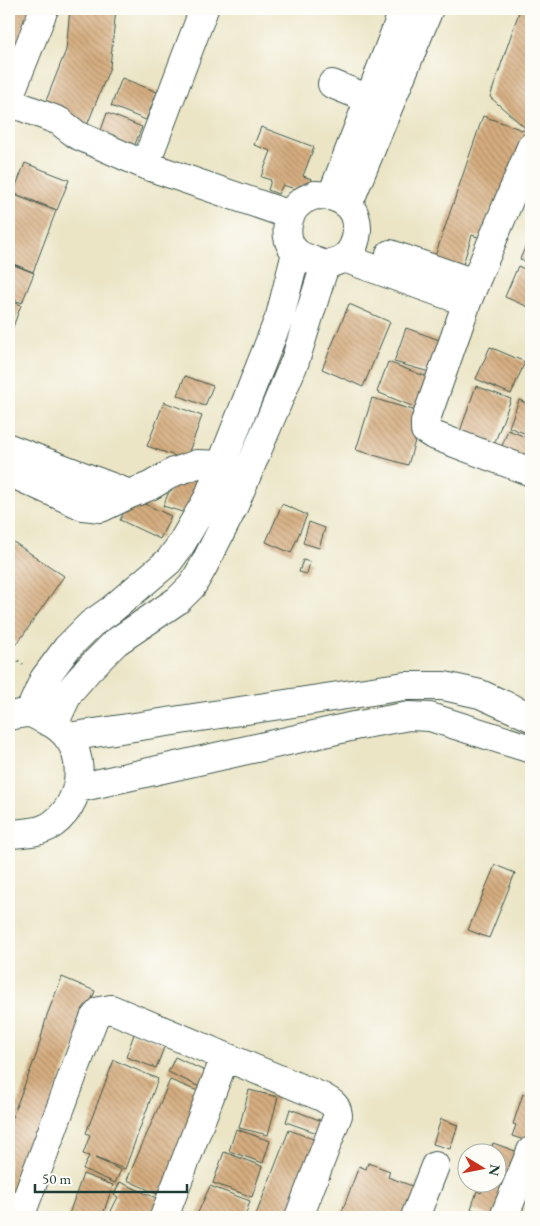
<svg xmlns="http://www.w3.org/2000/svg" width="540" height="1226" font-family="'EB Garamond',serif">
<style>
.building{fill:url(#building-back-hatch)}
.lines{fill:none;stroke-linecap:round;stroke-linejoin:round}
.minor-casing{stroke:#3e564a;stroke-width:30}
.path{stroke:#3e564a;stroke-width:3;stroke-dasharray:1 4;stroke-linecap:butt}
.minor{stroke:#fff;stroke-width:28}
</style>
<defs>
<pattern id="building-back-hatch" width="6" height="6" patternUnits="userSpaceOnUse" patternTransform="scale(1.25)"><rect width="6" height="6" fill="#d6ad80"/><path d="M-1 5l2 2M0 0l6 6M5-1l2 2" fill="none" stroke="#ad8e6a"/></pattern>
</defs>
<rect width="100%" height="100%" fill="#fdfcf7"/>
<filter id="ink" filterUnits="userSpaceOnUse"><feTurbulence type="fractalNoise" baseFrequency=".02" numOctaves="2"/><feDisplacementMap in="SourceGraphic" scale="10" xChannelSelector="R" yChannelSelector="G"/><feConvolveMatrix kernelMatrix="1 2 1 2 8 2 1 2 1" color-interpolation-filters="sRGB"/></filter>
<filter id="wash" filterUnits="userSpaceOnUse"><feTurbulence type="fractalNoise" baseFrequency=".0096" numOctaves="4" result="noise"/><feDisplacementMap in="SourceGraphic" scale="20" xChannelSelector="R" yChannelSelector="G"/><feGaussianBlur stdDeviation="1.12" result="paint"/><feColorMatrix in="noise" values="0 0 0 0 0 0 0 0 0 0 0 0 0 0 0 0 0 1.4 0 .05"/><feComposite in="paint" operator="in"/></filter>
<g filter="url(#wash)">
<rect width="100%" height="100%" fill="#ebe5c6"/>
<g id="blocks">
<path class="building" d="M9,9h19l-13,54 -6,19z
M70,9h46l-6,58 -24,61 -44,-17 24,-61z
M520,9h11v124l-41,-36z
M122,78l35,14 -11,28 -35,-14z
M107,113l35,14 -9,22 -34,-13z
M483,116l48,17 -14,40 -21,37 -5,-2 -10,30 -9,-3 -12,39 -28,-9z
M261,127l53,20 -11,29 9,3 -3,10 -9,-4 -2,5 -15,-5 -5,9 -10,-4 3,-10 -10,-3 10,-26 -17,-6z
M25,163l44,17 -12,30 -44,-17z
M12,194l44,17 -23,61 -24,-10v-61z
M531,234v30l-11,-5z
M9,263l25,10 -12,30 -13,-5z
M518,266l13,6v36l-26,-11z
M9,300l12,5 -12,33z
M349,304l41,18 -27,65 -41,-18z
M406,328l39,14 -12,31 -39,-11z
M490,347l35,15 -14,32 -35,-15z
M388,362l42,16 -11,31 -42,-17z
M185,376l28,10 -8,20 -28,-11z
M476,386l35,13 -19,51 -34,-13z
M372,398l51,15 -15,52 -52,-15z
M519,400l12,5v31l-22,-9z
M164,402l38,14 -16,44 -39,-14z
M508,430l23,9v28l-32,-13z
M192,476l14,9 -14,30 -29,-9 12,-29 14,6z
M138,501l33,15 -11,23 -40,-19 7,-14 7,3z
M282,504l25,11 -16,38 -25,-11z
M309,522l16,6 -6,20 -16,-5z
M9,539l55,37 -47,68 -8,-6z
M303,560l7,2 -3,12 -8,-2z
M495,865l20,8 -26,65 -21,-8z
M62,977l33,14 -86,219v-85l28,-72 10,-38z
M134,1034l31,11 -9,23 -30,-11z
M175,1057l32,15 -7,15 -32,-15z
M114,1060l44,19 -33,90 -30,-11 26,12 -6,13 -32,-14 6,-13 -6,-2 7,-19 -4,-2z
M170,1080l38,15 -40,104 -41,-19z
M249,1090l29,7 -10,38 -29,-7z
M523,1094l8,3 -1,45 -18,-6 4,-11 -3,-1z
M290,1109l32,12 -5,12 -31,-11z
M441,1119l17,6 -8,24 -17,-5z
M236,1129l34,12 -7,22 -34,-12z
M289,1130l32,12 -30,75h-36z
M493,1143l28,10 -8,21 -15,-5v-15h-8z
M224,1152l38,14 -10,31 -39,-14z
M368,1163l22,8 -2,6 32,12 -11,28h-60l-8,-3 18,-48 7,3z
M83,1174l30,11 -11,32h-34z
M498,1178l14,5 -18,34 -23,-8 6,-18 4,2 3,-9h14z
M120,1182l45,20 -7,15h-41l1,-2 -7,-4 7,-14 -4,-2z
M210,1186l40,15 -5,16h-49z"/>
</g>
</g>
<g filter="url(#ink)">
<use href="#blocks" fill-opacity="0" stroke="#3e564a" stroke-width="1"/>
<g class="lines">
<defs>
<path id="minor" d="M332,84l37,15
M9,97l35,-88
M9,102l50,19 18,14 68,30 145,50
M531,147l-64,155 -42,120v8l8,5 98,37
M145,165l59,-156
M315,195c12,0 23,1 33,10 14,13 11,41 -4,53 -5,3 -13,5 -19,7 -7,-3 -24,-8 -29,-13 -14,-13 -10,-39 5,-50 3,-3 10,-5 14,-7z
M332,195l72,-186
M348,205l81,-196
M390,254l84,29
M344,258l123,44
M9,448l121,46
M9,472l74,34 18,2 29,-14 20,-8 24,-14 12,-4 11,-4 25,1
M29,713l15,-34 23,-31 24,-24 20,-14 58,-49 11,-15 28,-48 72,-182 16,-63
M9,716c6,-1 13,-3 19,-3 5,0 12,5 17,7 44,18 43,78 8,104 -13,9 -29,9 -44,10
M54,724l15,-32 19,-22 28,-28 62,-42 14,-14 11,-19 30,-59 62,-147 30,-96
M68,737l337,-51h39l36,8 51,23
M78,788l276,-62 55,-10 21,1 101,32
M20,1217l74,-199 6,-7 11,-2 211,88c8,5 15,7 16,18l-39,102
M164,1217l61,-160
M415,1217l20,-51
M504,1217l27,-66"/>
</defs>
<use href="#minor" class="minor-casing"/>
<path class="path" d="M10,655l15,11"/>
<use href="#minor" class="minor"/>
</g>
</g>
<rect width="540" height="1226" fill="none" stroke="#fdfcf7" stroke-width="30"/>
<g transform="translate(482 1168) rotate(100)"><circle r="24" fill="#fdfcf7" stroke="#a4b0a9"/>
<path d="M0-4L9 19L0 12L-9 19Z" fill="#c8321e"/>
<text y="-8" font-size="14" font-weight="bold" text-anchor="middle" fill="#1f3d34">N</text>
</g>
<path d="M35 1184v8h152v-8" fill="none" stroke="#1f3d34" stroke-width="2.5"/>
<text x="42" y="1184" font-size="15" fill="#1f3d34" stroke="#fdfcf7" stroke-width="4" paint-order="stroke">50 m</text>
</svg>
